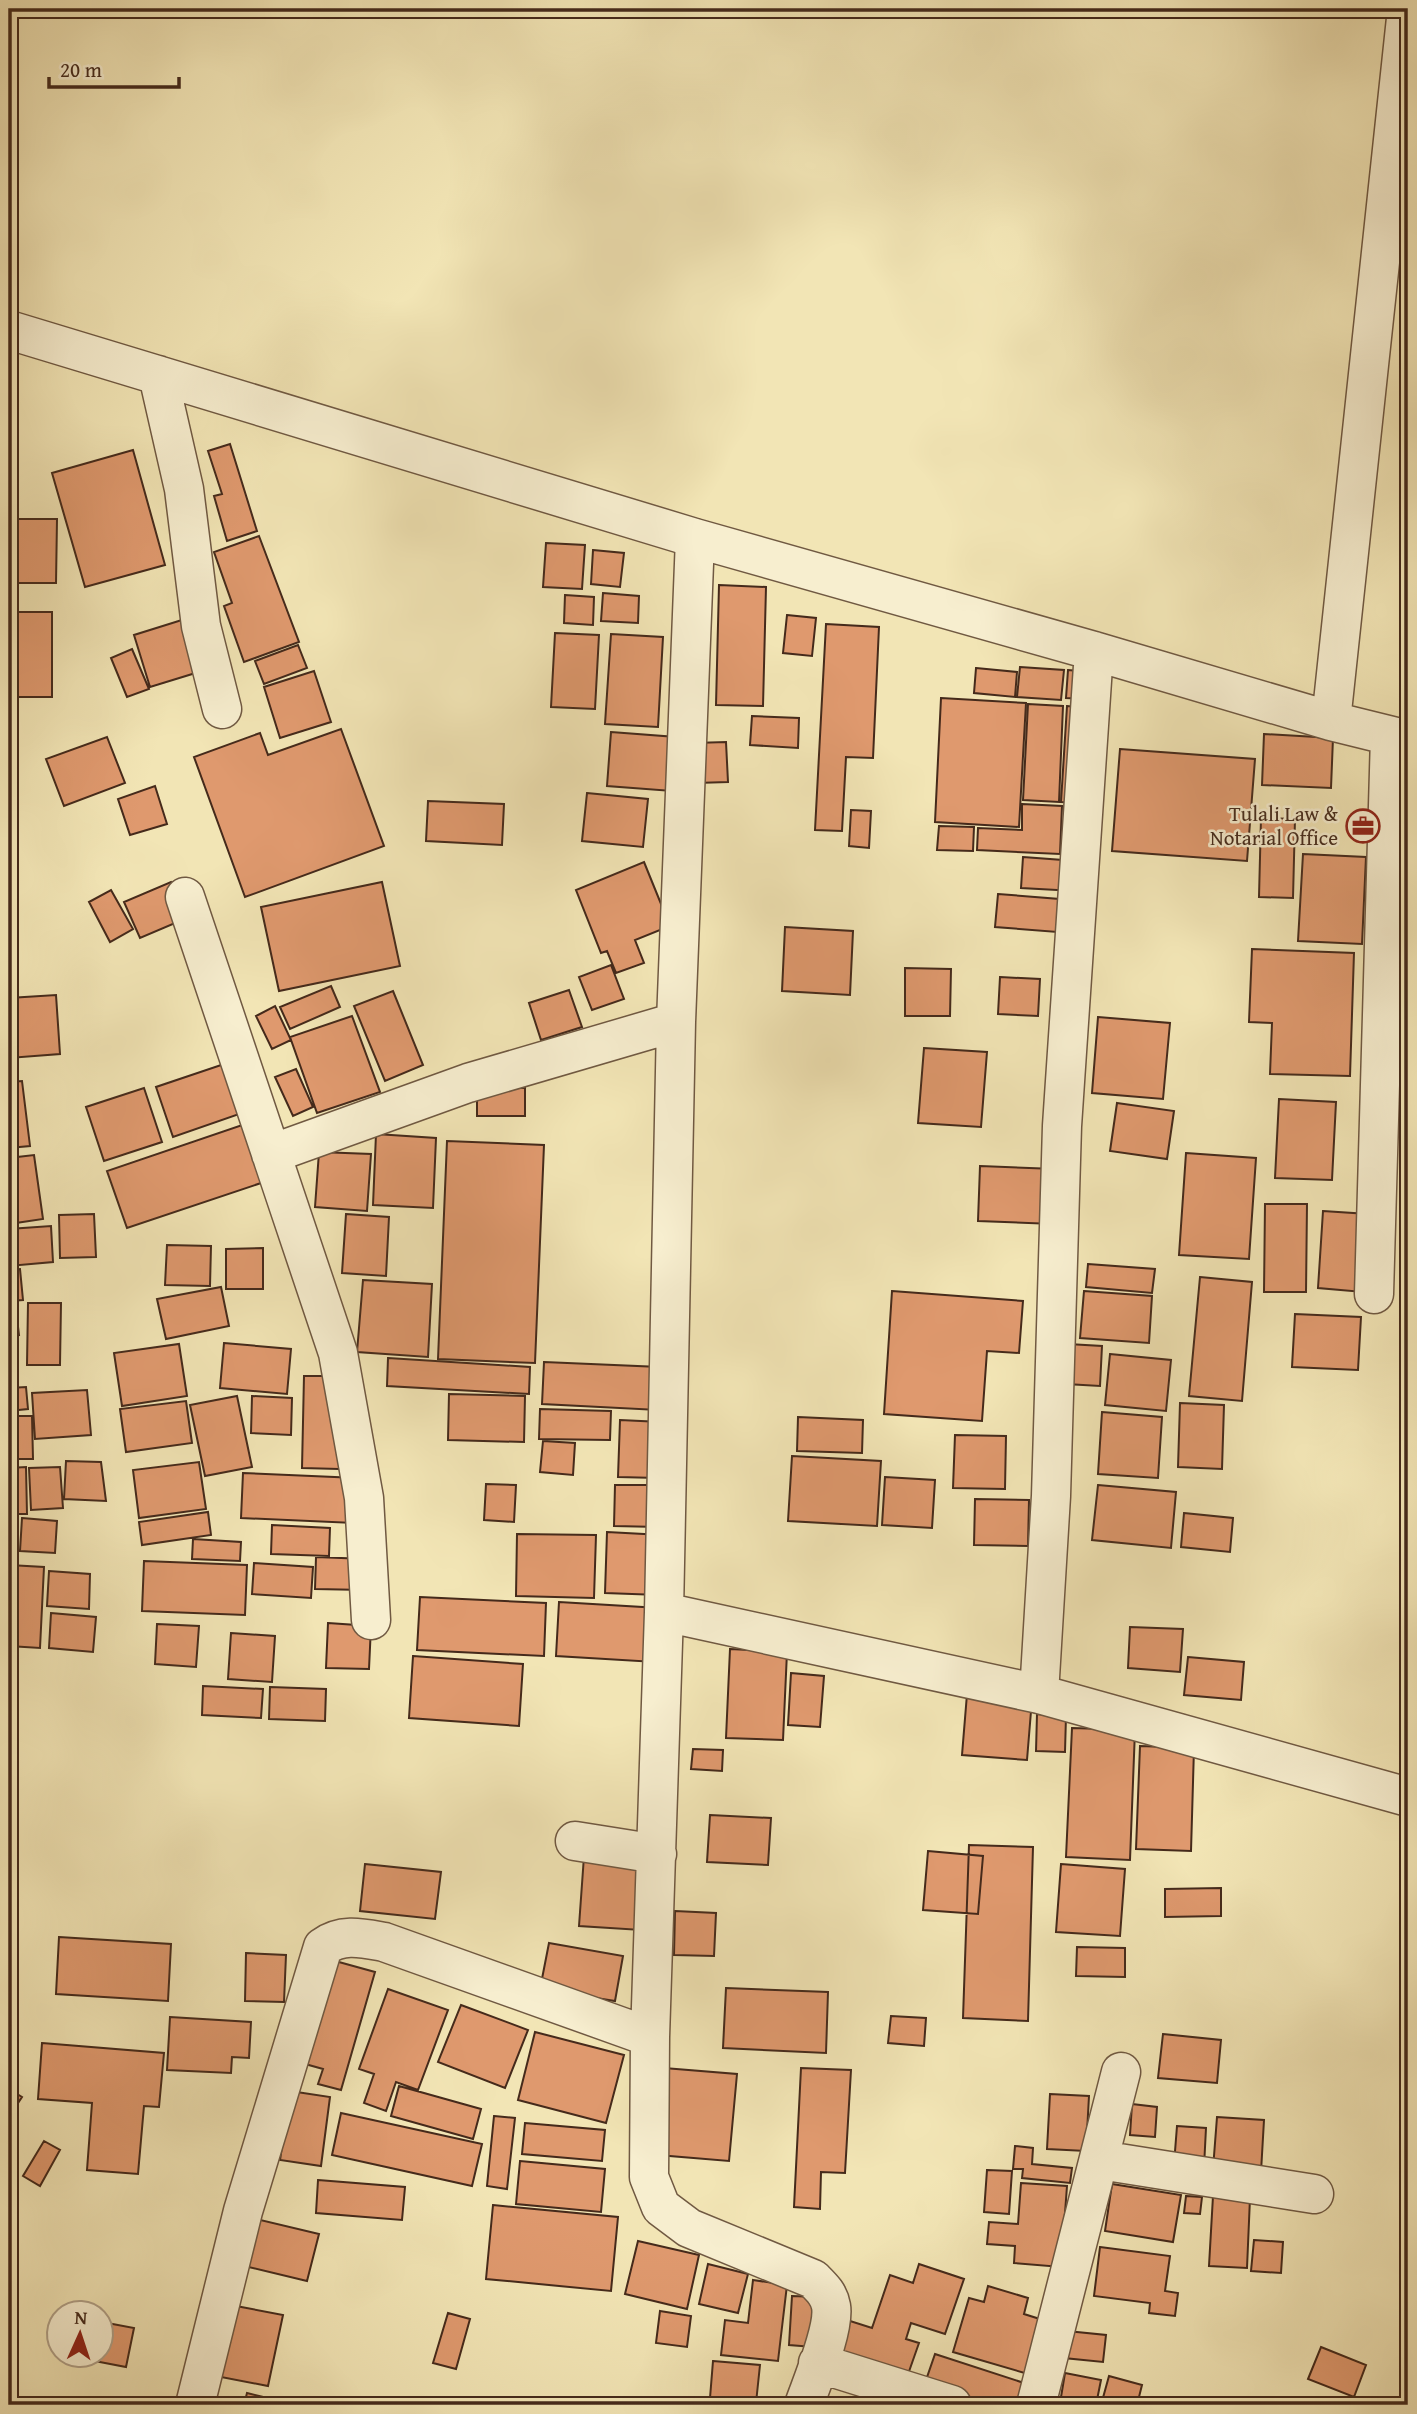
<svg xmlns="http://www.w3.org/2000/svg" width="1417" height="2414" font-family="'Gentium Book Plus',serif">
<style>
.building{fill:#df996e;stroke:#452a1b;stroke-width:2}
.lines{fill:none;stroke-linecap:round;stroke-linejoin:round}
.minor-casing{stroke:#705942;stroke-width:41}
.minor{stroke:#f7eecf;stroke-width:38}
.labels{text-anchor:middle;stroke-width:5;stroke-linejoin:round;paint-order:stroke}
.poi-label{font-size:21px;fill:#452a1b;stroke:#f7eecf;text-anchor:end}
</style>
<rect width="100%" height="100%" fill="#f2e5b5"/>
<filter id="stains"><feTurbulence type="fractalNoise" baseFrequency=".00286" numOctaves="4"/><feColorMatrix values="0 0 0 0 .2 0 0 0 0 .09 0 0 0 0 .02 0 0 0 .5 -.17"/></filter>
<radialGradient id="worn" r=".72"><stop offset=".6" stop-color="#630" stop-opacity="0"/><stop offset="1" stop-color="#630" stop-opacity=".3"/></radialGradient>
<path class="building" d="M230,444l27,87 -30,10 -13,-45 8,-2 -14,-43z
M133,450l32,115 -80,22 -33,-114z
M9,519h48l-1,64h-47z
M259,536l40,106 -55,20 -20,-56 8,-3 -18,-51z
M546,543l39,2 -3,44 -39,-2z
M593,550l31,3 -4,34 -29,-3z
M719,585l47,2 -3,119 -47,-1z
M603,593l36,3 -1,27 -37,-2z
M565,595l29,2 -1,28 -29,-2z
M9,612h43v85h-43z
M787,615l29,3 -4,38 -29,-3z
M185,619l17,52 -52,16 -16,-52z
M826,624l53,3 -6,131 -27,-1 -4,74 -27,-1z
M555,633l44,2 -4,74 -44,-2z
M611,634l52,3 -5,90 -53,-3z
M298,645l9,23 -43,16 -9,-23z
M132,649l17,40 -22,8 -16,-39z
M1020,667l44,3 -3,30 -44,-3z
M976,668l41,4 -2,25 -41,-4z
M1068,670l21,2 -2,27 -21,-1z
M314,671l17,51 -51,16 -16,-51z
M941,698l85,5 -7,124 -84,-5z
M1028,704l35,2 -4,96 -36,-2z
M1067,706l17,2 -5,95 -18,-1z
M752,716l47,2 -1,30 -48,-3z
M341,729l43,117 -139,51 -51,-140 66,-24 8,22z
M611,732l65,5 -4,54 -65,-5z
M1264,734l69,4 -2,50 -69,-3z
M107,737l18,46 -61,23 -18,-47z
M726,742l2,40 -32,1 -2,-40z
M1120,749l135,10 -8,102 -135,-10z
M155,786l12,38 -37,11 -12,-36z
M587,793l61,6 -5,48 -61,-6z
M428,801l76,3 -2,41 -76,-4z
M1022,804l40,2 -2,48 -83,-4 1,-22 44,2z
M851,810l20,1 -2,37 -20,-2z
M1261,818l34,1 -2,79 -34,-1z
M939,826l35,1 -1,24 -36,-1z
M1303,854l63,3 -4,87 -64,-3z
M1023,857l53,4 -1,30 -54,-3z
M644,862l26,64 -35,14 9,23 -28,10 -9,-22 -6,2 -25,-63z
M171,882l16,36 -47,20 -16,-36z
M382,882l18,84 -121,25 -18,-84z
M111,890l22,39 -23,13 -21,-40z
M998,894l74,6 -2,33 -75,-6z
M785,927l68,4 -3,64 -68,-4z
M1252,949l102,4 -4,123 -80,-2 2,-51 -23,-1z
M611,965l13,34 -32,11 -13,-33z
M905,968l46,1 -1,47h-45z
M1000,977l40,2 -2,37 -40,-2z
M331,986l9,21 -50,22 -10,-22z
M569,990l13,37 -41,13 -12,-37z
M393,991l30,74 -38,16 -31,-75z
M56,995l4,59 -51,4v-60z
M275,1006l16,34 -19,9 -16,-33z
M352,1016l28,76 -63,21 -27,-76z
M1098,1017l72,6 -7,76 -71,-6z
M1408,1045v208h-6z
M924,1048l63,4 -6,75 -63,-4z
M230,1062l18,49 -75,26 -17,-50z
M296,1069l17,38 -20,9 -18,-39z
M22,1081l8,65 -21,2v-66z
M477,1087l48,1v28h-48z
M144,1088l18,54 -58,19 -18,-54z
M1279,1099l57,3 -4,78 -57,-2z
M1117,1103l57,8 -7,48 -57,-8z
M254,1121l19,58 -146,49 -20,-57z
M376,1134l60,4 -3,70 -60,-3z
M447,1141l97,4 -9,218 -97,-4z
M319,1152l52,2 -4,57 -52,-4z
M1186,1153l70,5 -7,101 -70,-4z
M34,1155l9,64 -34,5v-66z
M980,1166l75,3 -2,55 -75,-3z
M1265,1204h42l-1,88h-42z
M1323,1211l45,3 -5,78 -45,-4z
M94,1214l2,43 -36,1 -1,-43z
M346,1214l43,3 -3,59 -44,-3z
M51,1226l2,36 -44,4v-37z
M167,1245l44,1 -1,40 -45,-1z
M263,1248v41h-37v-40z
M1088,1264l67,5 -3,24 -66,-6z
M20,1269l3,31 -14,1v-31z
M1200,1277l52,5 -10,119 -53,-5z
M1407,1278h1v63h-4z
M363,1280l69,4 -4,73 -71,-5z
M221,1287l8,39 -63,13 -9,-40z
M892,1291l131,10 -4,52 -32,-2 -5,70 -98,-7z
M1084,1291l68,5 -3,47 -69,-5z
M28,1303h33l-1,62h-33z
M16,1310l3,25 -10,1v-25z
M1295,1314l66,3 -3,53 -66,-3z
M224,1343l67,6 -4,45 -67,-6z
M179,1344l8,52 -65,10 -8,-53z
M1068,1344l34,2 -2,40 -34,-2z
M1110,1354l61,6 -5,51 -61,-6z
M388,1358l142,9 -1,27 -142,-8z
M544,1362l116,5 -2,43 -116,-6z
M304,1376h37l-2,93 -37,-1z
M26,1387l2,22 -19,2v-23z
M87,1390l4,45 -56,4 -3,-46z
M449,1394l76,2 -1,46 -76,-2z
M237,1396l15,71 -47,9 -15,-71z
M252,1396l40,2 -1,37 -40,-2z
M186,1401l6,42 -66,9 -6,-43z
M1180,1403l44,2 -2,64 -44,-2z
M540,1409l71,2 -1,29 -71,-1z
M1102,1412l60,5 -4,61 -60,-4z
M9,1416h23l1,43h-24z
M798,1417l65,3 -1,33 -65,-2z
M620,1420l41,2 -3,56 -40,-1z
M955,1435l51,1 -1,53 -52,-1z
M543,1441l32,2 -2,32 -33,-3z
M792,1456l89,5 -4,65 -89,-5z
M66,1461l35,1 5,39 -42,-2z
M199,1462l7,47 -67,9 -6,-48z
M26,1467l1,47h-18v-46z
M60,1467l3,41 -32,2 -2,-42z
M243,1473l114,5 -3,45 -113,-5z
M885,1477l50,3 -3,48 -50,-3z
M486,1484l30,1 -2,37 -30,-2z
M615,1485h45l-1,42 -45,-1z
M1098,1485l78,7 -5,56 -79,-8z
M975,1499l54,1 -1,46 -54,-1z
M208,1512l3,23 -69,10 -3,-23z
M1184,1513l49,5 -3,34 -49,-5z
M22,1518l35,3 -2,32 -35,-2z
M272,1525l58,3 -1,28 -58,-2z
M607,1532l55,3 -3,60 -54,-2z
M517,1534l79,1 -2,63 -78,-2z
M193,1539l48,3 -1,19 -48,-2z
M316,1557l50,2 -1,31 -50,-1z
M144,1561l103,4 -2,50 -103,-4z
M254,1563l59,4 -2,31 -59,-4z
M9,1565l35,2 -4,81 -31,-2z
M49,1571l41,3 -1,35 -42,-3z
M420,1597l126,6 -2,53 -127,-6z
M559,1602l100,6 -4,54 -99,-6z
M51,1613l45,4 -3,35 -44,-4z
M328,1623l43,3 -2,43 -43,-1z
M157,1624l42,2 -3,41 -41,-3z
M1130,1627l53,2 -3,43 -52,-4z
M231,1633l44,3 -3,46 -44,-3z
M730,1649l57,3 -4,88 -57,-2z
M413,1656l110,8 -4,62 -110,-8z
M1188,1657l56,5 -3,38 -57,-5z
M791,1673l33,3 -4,51 -32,-2z
M203,1686l60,3 -2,29 -59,-3z
M270,1687l56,2 -1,32 -56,-2z
M967,1694l65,5 -5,61 -65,-5z
M1037,1714l29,2 -1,36 -29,-1z
M1072,1728l63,2 -5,130 -64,-3z
M1140,1746l54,2 -3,103 -55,-2z
M693,1749l30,1 -1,21 -31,-2z
M710,1815l61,3 -3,47 -61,-3z
M969,1845l64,2 -5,174 -65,-3z
M928,1851l55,5 -5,58 -55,-4z
M584,1856l63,4 -6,70 -62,-4z
M365,1864l76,8 -6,47 -75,-8z
M1061,1864l64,5 -5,67 -64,-4z
M1221,1888v28l-56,1v-28z
M675,1911l41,2 -2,43 -40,-1z
M59,1937l112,7 -3,57 -112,-7z
M549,1943l74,13 -8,45 -75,-12z
M1077,1947l48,1v29l-49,-1z
M246,1953l40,2 -2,47 -39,-1z
M328,1959l47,13 -34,118 -23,-6 5,-15 -25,-7z
M726,1988l102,4 -2,61 -103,-5z
M388,1989l60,21 -30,80 -22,-8 -10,29 -22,-8 10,-29 -15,-5z
M461,2005l67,25 -23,58 -67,-26z
M891,2016l35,2 -2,28 -36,-3z
M170,2017l81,5 -2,36 -17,-1 -1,16 -64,-3z
M535,2032l89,23 -18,68 -88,-23z
M1163,2034l58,6 -4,43 -59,-5z
M42,2043l122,10 -5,54 -15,-1 -6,68 -51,-4 5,-67 -54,-4z
M664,2068l73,6 -8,87 -71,-6z
M801,2068l50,2 -6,103 -24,-1 -1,37 -26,-2z
M399,2086l82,23 -8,30 -82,-23z
M9,2089l13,8 -10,15 -3,-1z
M290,2091l40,6 -9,69 -41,-6z
M1050,2094l39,2 -3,55 -39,-2z
M1132,2104l25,3 -2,30 -25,-2z
M341,2113l141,31 -10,42 -140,-31z
M494,2116l21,2 -8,71 -20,-3z
M1217,2117l47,3 -3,52 -48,-3z
M525,2123l80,7 -3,31 -80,-7z
M1177,2126l29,2 -2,39 -30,-3z
M44,2141l16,9 -20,36 -17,-10z
M1015,2146l18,2 -1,16 40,4 -2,15 -48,-5 1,-9h-10z
M520,2161l85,8 -4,43 -85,-8z
M987,2170l25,1 -3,43 -25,-2z
M318,2180l87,7 -3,33 -86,-7z
M1021,2183l46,3 -6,81 -47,-4 1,-17 -28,-2 2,-22 29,2z
M1112,2184l69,11 -8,47 -68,-11z
M1186,2196l16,1 -2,17 -16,-1z
M1213,2196l37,2 -3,70 -38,-2z
M493,2205l125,12 -7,74 -125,-12z
M252,2218l67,16 -12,47 -67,-16z
M1254,2240l29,2 -2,31 -30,-2z
M638,2241l61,14 -12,54 -62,-15z
M1100,2247l70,9 -5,35 13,2 -3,23 -26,-3 1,-10 -56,-7z
M708,2264l40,10 -10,39 -39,-9z
M919,2264l45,15 -19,55 -34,-11 -5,16 13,4 -13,37 -72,-24 13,-36 25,8 18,-53 23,8z
M753,2280l34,5 -9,76 -57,-6 4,-35 23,3z
M988,2286l40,12 -4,16 19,6 -15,54 -75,-22 16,-54 15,4z
M792,2296l25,1 -4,50 -24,-2z
M236,2306l47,9 -15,71 -47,-9z
M660,2311l31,5 -4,31 -31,-4z
M448,2313l22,6 -14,50 -23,-6z
M102,2322l32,6 -8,39 -42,-8 1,-5h17z
M1067,2331l39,4 -3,27 -39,-4z
M1321,2347l45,18 -12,32 -46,-18z
M935,2354l89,29 -8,22h-37l-55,-19z
M713,2361l47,4 -4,38 -46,-5z
M1065,2373l36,7 -5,25 -36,-2z
M1109,2376l33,9 -5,20h-36z
M247,2393l50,12h-53z"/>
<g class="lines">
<defs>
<path id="minor" d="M9,330l686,208 399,113 237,70 77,19
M158,375l26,114 17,137 21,83
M695,538l-19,484 -12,590 -14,425 -1,140 12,30 28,21 124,51c8,8 16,15 18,27 4,22 -19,76 -27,99
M1331,721l76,-712
M185,897l153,456 26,145 7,122
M271,1154l197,-71 208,-61
M1374,1294l16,-558
M664,1612l375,82 369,103
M1039,1694l12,-198 11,-370 32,-475
M575,1841l82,13
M1100,2160l214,34
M818,2363l134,42
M195,2405l48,-194 80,-264c19,-14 39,-9 61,-5l266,95
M1036,2405l85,-333"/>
</defs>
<use href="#minor" class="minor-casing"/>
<use href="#minor" class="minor"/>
</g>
<defs>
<symbol id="office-ring" viewBox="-11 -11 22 22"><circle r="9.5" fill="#f7eecf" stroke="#8f2418" stroke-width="1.5"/><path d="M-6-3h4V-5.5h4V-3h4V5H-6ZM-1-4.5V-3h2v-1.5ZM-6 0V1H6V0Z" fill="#8f2418"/></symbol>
</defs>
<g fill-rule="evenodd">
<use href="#office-ring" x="1344" y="807" width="38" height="38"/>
</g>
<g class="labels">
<g class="poi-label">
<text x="1338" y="821">Tulali Law &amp;<tspan x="1338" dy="24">Notarial Office</tspan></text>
</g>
</g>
<rect width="1417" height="2414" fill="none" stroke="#f2e5b5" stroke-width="35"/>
<rect x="10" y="10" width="1396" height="2393" fill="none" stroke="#452a1b" stroke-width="3.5"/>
<rect x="18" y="18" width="1382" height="2379" fill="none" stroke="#452a1b" stroke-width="2"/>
<g transform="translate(80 2334) rotate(3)"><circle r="33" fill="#f7eecf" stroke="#b0a087" stroke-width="2"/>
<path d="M0-5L12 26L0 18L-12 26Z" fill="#8f2418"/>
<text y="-10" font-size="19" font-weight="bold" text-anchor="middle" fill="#452a1b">N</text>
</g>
<path d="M49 77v10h130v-10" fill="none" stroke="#452a1b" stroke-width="3.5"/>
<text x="60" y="77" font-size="21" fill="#452a1b" stroke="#f7eecf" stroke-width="5" paint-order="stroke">20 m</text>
<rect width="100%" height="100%" filter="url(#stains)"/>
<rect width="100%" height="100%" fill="url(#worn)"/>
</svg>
